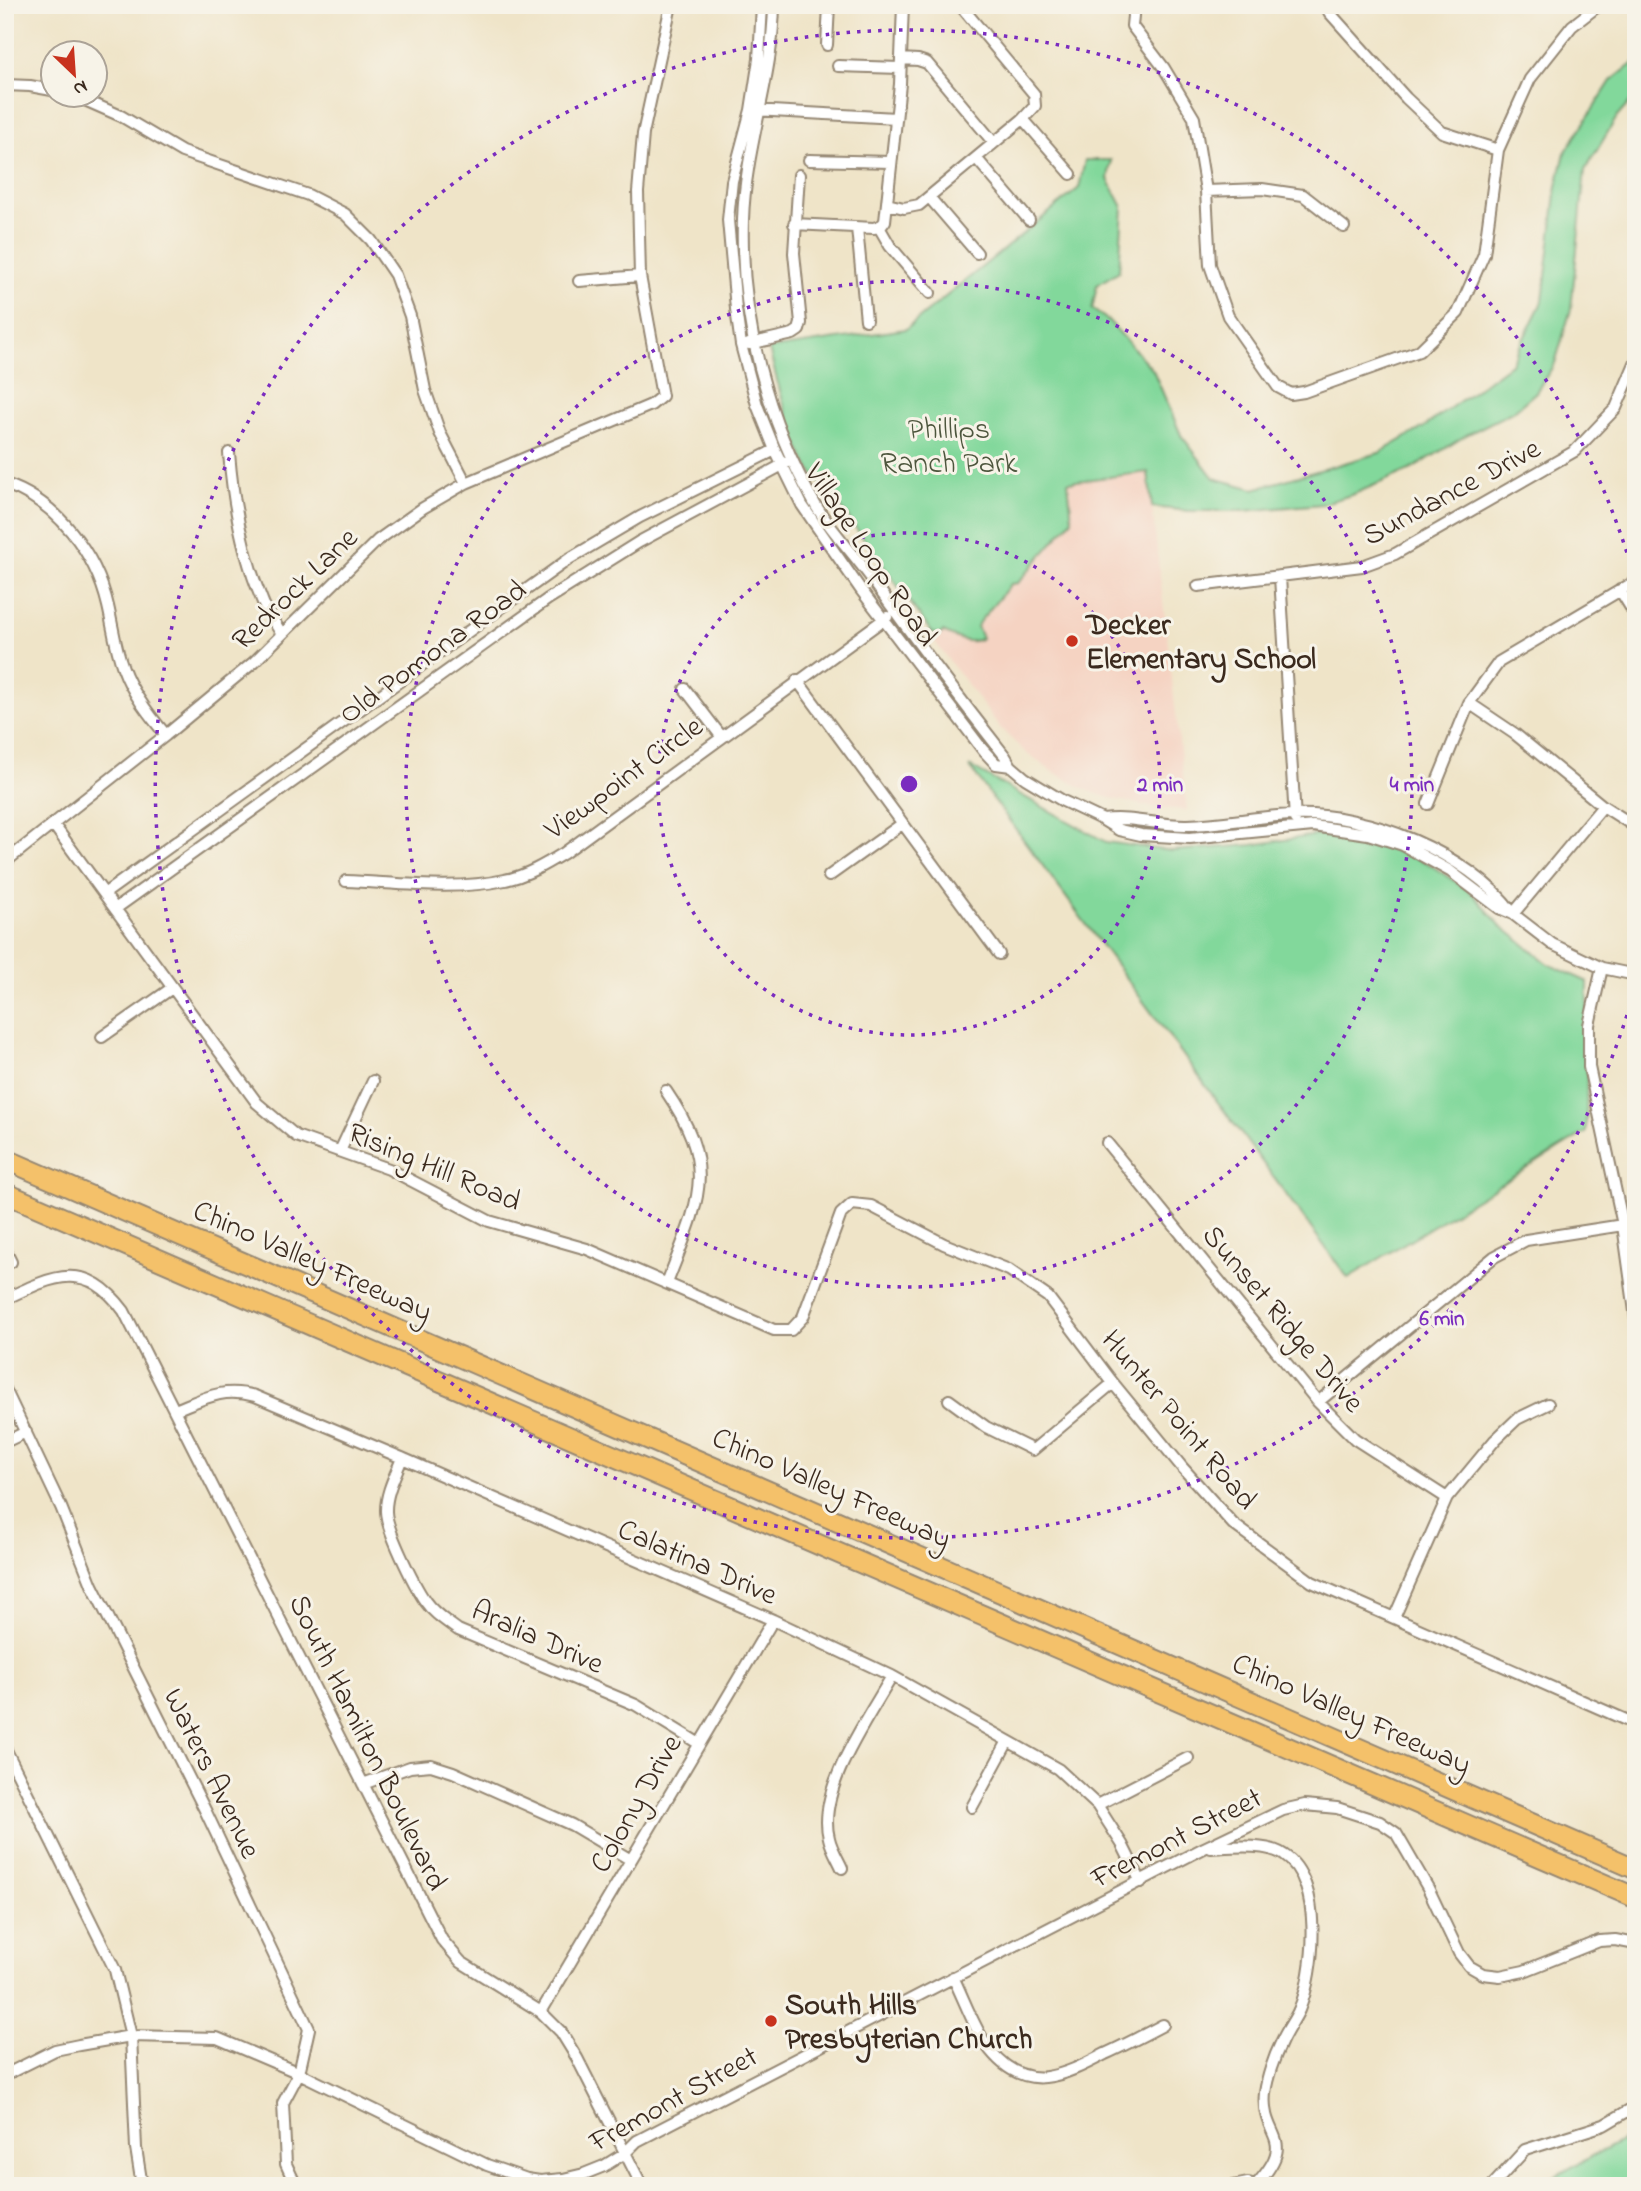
<svg xmlns="http://www.w3.org/2000/svg" width="1641" height="2191" font-family="'Indie Flower',sans-serif">
<style>
.built{fill:#f5d3c2}
.green{fill:#82d89b;stroke:#5e815c;stroke-width:2}
.lines{fill:none;stroke-linecap:round;stroke-linejoin:round}
.minor-casing{stroke:#958773;stroke-width:14}
.motorway-casing{stroke:#958773;stroke-width:23}
.minor{stroke:#fff;stroke-width:10}
.motorway{stroke:#f4c16b;stroke-width:19}
.ring{fill:none;stroke:#7b2cbf;stroke-width:3.5;stroke-dasharray:3.5 7}
.poi-dot{fill:#c8321e;stroke:#f7f3e8;stroke-width:2.5}
.labels{text-anchor:middle;stroke-width:6;stroke-linejoin:round;paint-order:stroke}
.park-label{font-size:30px;fill:#4d563d;stroke:#f7f3e8}
.street-label{font-size:30px;fill:#3b2a1e;stroke:#f7f3e8}
.poi-label{font-size:30px;font-weight:bold;fill:#3b2a1e;stroke:#f7f3e8;text-anchor:start}
.centre{fill:#7b2cbf;stroke:#f7f3e8;stroke-width:3.5}
.ring-label{font-size:21px;text-anchor:middle;font-weight:bold;fill:#7b2cbf;stroke:#f7f3e8;stroke-width:6;stroke-linejoin:round;paint-order:stroke}
</style>
<rect width="100%" height="100%" fill="#f7f3e8"/>
<filter id="ink" filterUnits="userSpaceOnUse"><feTurbulence type="fractalNoise" baseFrequency=".0143" numOctaves="2"/><feDisplacementMap in="SourceGraphic" scale="14" xChannelSelector="R" yChannelSelector="G"/><feConvolveMatrix kernelMatrix="1 2 1 2 8 2 1 2 1" color-interpolation-filters="sRGB"/></filter>
<filter id="wash" filterUnits="userSpaceOnUse"><feTurbulence type="fractalNoise" baseFrequency=".00686" numOctaves="4" result="noise"/><feDisplacementMap in="SourceGraphic" scale="28" xChannelSelector="R" yChannelSelector="G"/><feGaussianBlur stdDeviation="1.57" result="paint"/><feColorMatrix in="noise" values="0 0 0 0 0 0 0 0 0 0 0 0 0 0 0 0 0 1.4 0 .05"/><feComposite in="paint" operator="in"/></filter>
<g filter="url(#wash)">
<rect width="100%" height="100%" fill="#efe4c8"/>
<path class="built" d="M1148,472l39,338 -35,-3 -46,-10 -24,-9 -32,-18 -24,-17 -25,-24 -66,-87 -3,-9 7,2 4,-3 20,8 14,-13 34,-43 7,-1 49,-101z"/>
<path class="green" d="M1636,61v34l-19,22 -32,53 -14,139 -16,54 -19,29 -22,19 -46,23 -56,35 -58,25 -32,10 -78,7h-55l-37,-4 -4,-35 -80,10 4,38 -54,63 -7,1 -32,38 -2,5 5,11c-12,8 -27,-1 -39,-6l-4,3 -7,-2 -103,-142c-31,-21 -51,-106 -60,-142l137,-20 173,-141 6,-28h26l-3,19 15,28 -4,64 -22,14 -5,24 17,12 44,49 28,65 33,43 40,11 125,-36 45,-26 87,-63 32,-64 14,-114 8,-33 46,-72z
M969,766l137,76 65,9 81,-6 78,-12 49,11 47,18 46,31 28,32 50,40 38,17 -2,150 -238,146z
M1636,2133v53h-100z"/>
</g>
<g filter="url(#ink)">
<g class="lines">
<defs>
<path id="minor" d="M762,5l-3,54 -8,51 -19,71 -4,39 8,89 5,36 16,60 18,45 27,55 13,19 46,66 122,160 13,14 15,2
M774,5c-1,73 -29,142 -31,215 -3,97 24,202 73,286 17,27 40,50 58,76 42,59 86,117 131,174l6,10 14,12 38,23 40,19 16,10 22,5 49,3 123,-12 55,8 35,11 47,26 49,37 14,6 39,30 50,24 34,7
M960,5l74,89 1,12 -12,13 48,55
M1134,5l-2,21 32,42 30,50 12,73 4,74 18,51 50,71 13,7 13,-2 115,-41 39,-38 26,-59 14,-104 32,-71 42,-53 27,-21
M1329,12l77,86 36,34 56,18
M827,45l2,-40
M901,59l17,1 9,3 67,80
M838,66l62,2
M5,85l25,1 22,4
M71,94l50,22 61,36 126,43 37,19 26,26 24,35 15,41 15,74 15,43 26,50
M753,110l143,8
M976,158l53,62
M809,160l82,2
M1206,191l56,-2 41,6 41,32
M929,197l48,56
M887,204l17,4 15,-3 104,-86
M794,224l80,4 8,-3 3,-4 15,-137 3,-79
M879,227l11,19 40,47
M857,228l9,92
M579,281l61,-5
M749,344l44,-10 6,-4 2,-7 -7,-70 5,-78
M229,453c4,49 14,102 33,147 4,12 13,22 19,33
M5,484c52,17 91,70 103,122 5,21 7,41 15,62 9,25 26,47 43,67
M1280,577l15,242
M1198,586l164,-20 33,-12 180,-103 41,-43 20,-47
M1620,590l16,26
M797,680l202,274
M685,689l36,47
M1469,703l46,31 88,72 33,21
M1428,804l41,-101 30,-41 137,-81
M1103,820c29,-4 56,6 85,5 36,-1 71,-9 106,-10 73,-3 174,38 218,97
M53,824l204,279 39,33 93,33 100,52 98,28 187,81h17l12,-13 38,-103 11,-10 19,2 73,38 65,26 39,27 65,86 68,83 52,58 79,58 314,138 10,2
M5,862l161,-127 88,-73 124,-122 45,-32 43,-25 185,-78 11,-9 -22,-120 -2,-84 5,-58 28,-129
M829,876l73,-52
M346,881c51,2 108,10 159,-1 21,-4 41,-16 59,-27l323,-236
M104,894l465,-335 71,-42 135,-67
M115,909l433,-310 91,-57 149,-80
M1513,914l90,-108
M1602,968l-13,57v42l34,158 13,94
M102,1037l70,-49
M666,1091c54,79 32,111 1,192
M1107,1143l211,259 37,37 92,59
M340,1151l33,-70
M5,1250l6,12
M5,1299c50,-24 81,-39 119,12l318,629 19,22 80,50 20,20 16,26 65,128
M5,1389l56,118 31,78 114,227 103,217 -10,44 -16,30 3,61 10,22
M949,1400l37,27 47,23 80,-67
M1318,1402l176,-145 32,-17 97,-15
M175,1410c30,-12 48,-23 80,-14l147,62 371,162 119,56 166,93 39,36 25,39 19,38
M5,1442l21,-10
M402,1458c-6,16 -16,34 -16,52 -1,17 28,75 39,91 8,12 21,20 33,29l178,75 62,38
M1394,1618l53,-120 48,-58 22,-21 31,-15
M5,1748l110,222 16,66 5,112 6,38
M363,1784l47,-17 21,-2 22,7 119,53 59,35
M1097,1805l91,-47
M972,1807l36,-66
M1211,1848c20,-1 56,-5 73,7 40,26 31,117 15,155 -5,11 -13,21 -18,33 -7,14 -14,35 -16,50 -5,46 35,43 -9,92
M842,1868c-4,-9 -11,-20 -13,-30 -13,-48 40,-121 63,-162
M953,1977c11,22 22,54 37,73 36,45 73,26 115,4 20,-9 39,-19 58,-29
M541,2012l232,-392
M5,2075l50,-25 24,-5 52,-9 86,2 82,35 188,92 40,14 13,2 23,-2 21,-5 20,-8 21,-13 12,-12 567,-293 79,-38 22,-5 32,3 43,14 16,11 32,55 31,65 10,13 14,8 17,2 24,-5 75,-30 16,-1 21,4
M1233,2186l15,-3 10,3
M1492,2186l33,-36 79,-25 32,-19"/>
<path id="motorway" d="M5,1159l1631,710
M5,1193l1631,705"/>
</defs>
<use href="#minor" class="minor-casing"/>
<use href="#motorway" class="motorway-casing"/>
<use href="#minor" class="minor"/>
<use href="#motorway" class="motorway"/>
</g>
</g>
<g class="ring">
<circle cx="909" cy="784" r="251"/>
<circle cx="909" cy="784" r="503"/>
<path d="M1636 985A754 754 0 1 1 1636 583"/>
</g>
<g class="poi-dot">
<circle cx="1072" cy="641" r="7"/>
<circle cx="771" cy="2021" r="7"/>
</g>
<g class="labels">
<g class="park-label">
<text x="949" y="438">Phillips<tspan x="949" dy="34">Ranch Park</tspan></text>
</g>
<g class="street-label">
<text transform="translate(1451 491) rotate(-28)" y="10">Sundance Drive</text>
<text transform="translate(872 554) rotate(56)" y="10">Village Loop Road</text>
<text transform="translate(294 588) rotate(-44)" y="10">Redrock Lane</text>
<text transform="translate(432 651) rotate(-36)" y="10">Old Pomona Road</text>
<text transform="translate(623 777) rotate(-36)" y="10">Viewpoint Circle</text>
<text transform="translate(435 1166) rotate(23)" y="10">Rising Hill Road</text>
<text transform="translate(313 1260) rotate(24)" y="10">Chino Valley Freeway</text>
<text transform="translate(1284 1318) rotate(50)" y="10">Sunset Ridge Drive</text>
<text transform="translate(1180 1419) rotate(50)" y="10">Hunter Point Road</text>
<text transform="translate(832 1487) rotate(24)" y="10">Chino Valley Freeway</text>
<text transform="translate(698 1561) rotate(24)" y="10">Calatina Drive</text>
<text transform="translate(538 1636) rotate(24)" y="10">Aralia Drive</text>
<text transform="translate(1352 1713) rotate(24)" y="10">Chino Valley Freeway</text>
<text transform="translate(369 1742) rotate(64)" y="10">South Hamilton Boulevard</text>
<text transform="translate(213 1773) rotate(64)" y="10">Waters Avenue</text>
<text transform="translate(635 1803) rotate(-60)" y="10">Colony Drive</text>
<text transform="translate(1176 1837) rotate(-27)" y="10">Fremont Street</text>
<text transform="translate(673 2098) rotate(-29)" y="10">Fremont Street</text>
</g>
<g class="poi-label">
<text x="1086" y="634">Decker<tspan x="1086" dy="34">Elementary School</tspan></text>
<text x="785" y="2014">South Hills<tspan x="785" dy="34">Presbyterian Church</tspan></text>
</g>
</g>
<circle cx="909" cy="784" r="10" class="centre"/>
<g class="ring-label">
<text x="1160" y="791">2 min</text>
<text x="1412" y="791">4 min</text>
<text x="1442" y="1325">6 min</text>
</g>
<rect width="1641" height="2191" fill="none" stroke="#f7f3e8" stroke-width="28"/>
<g transform="translate(74 74) rotate(155)"><circle r="33" fill="#f7f3e8" stroke="#aca397" stroke-width="2"/>
<path d="M0-5L12 26L0 18L-12 26Z" fill="#c8321e"/>
<text y="-10" font-size="19" font-weight="bold" text-anchor="middle" fill="#3b2a1e">N</text>
</g>
</svg>
